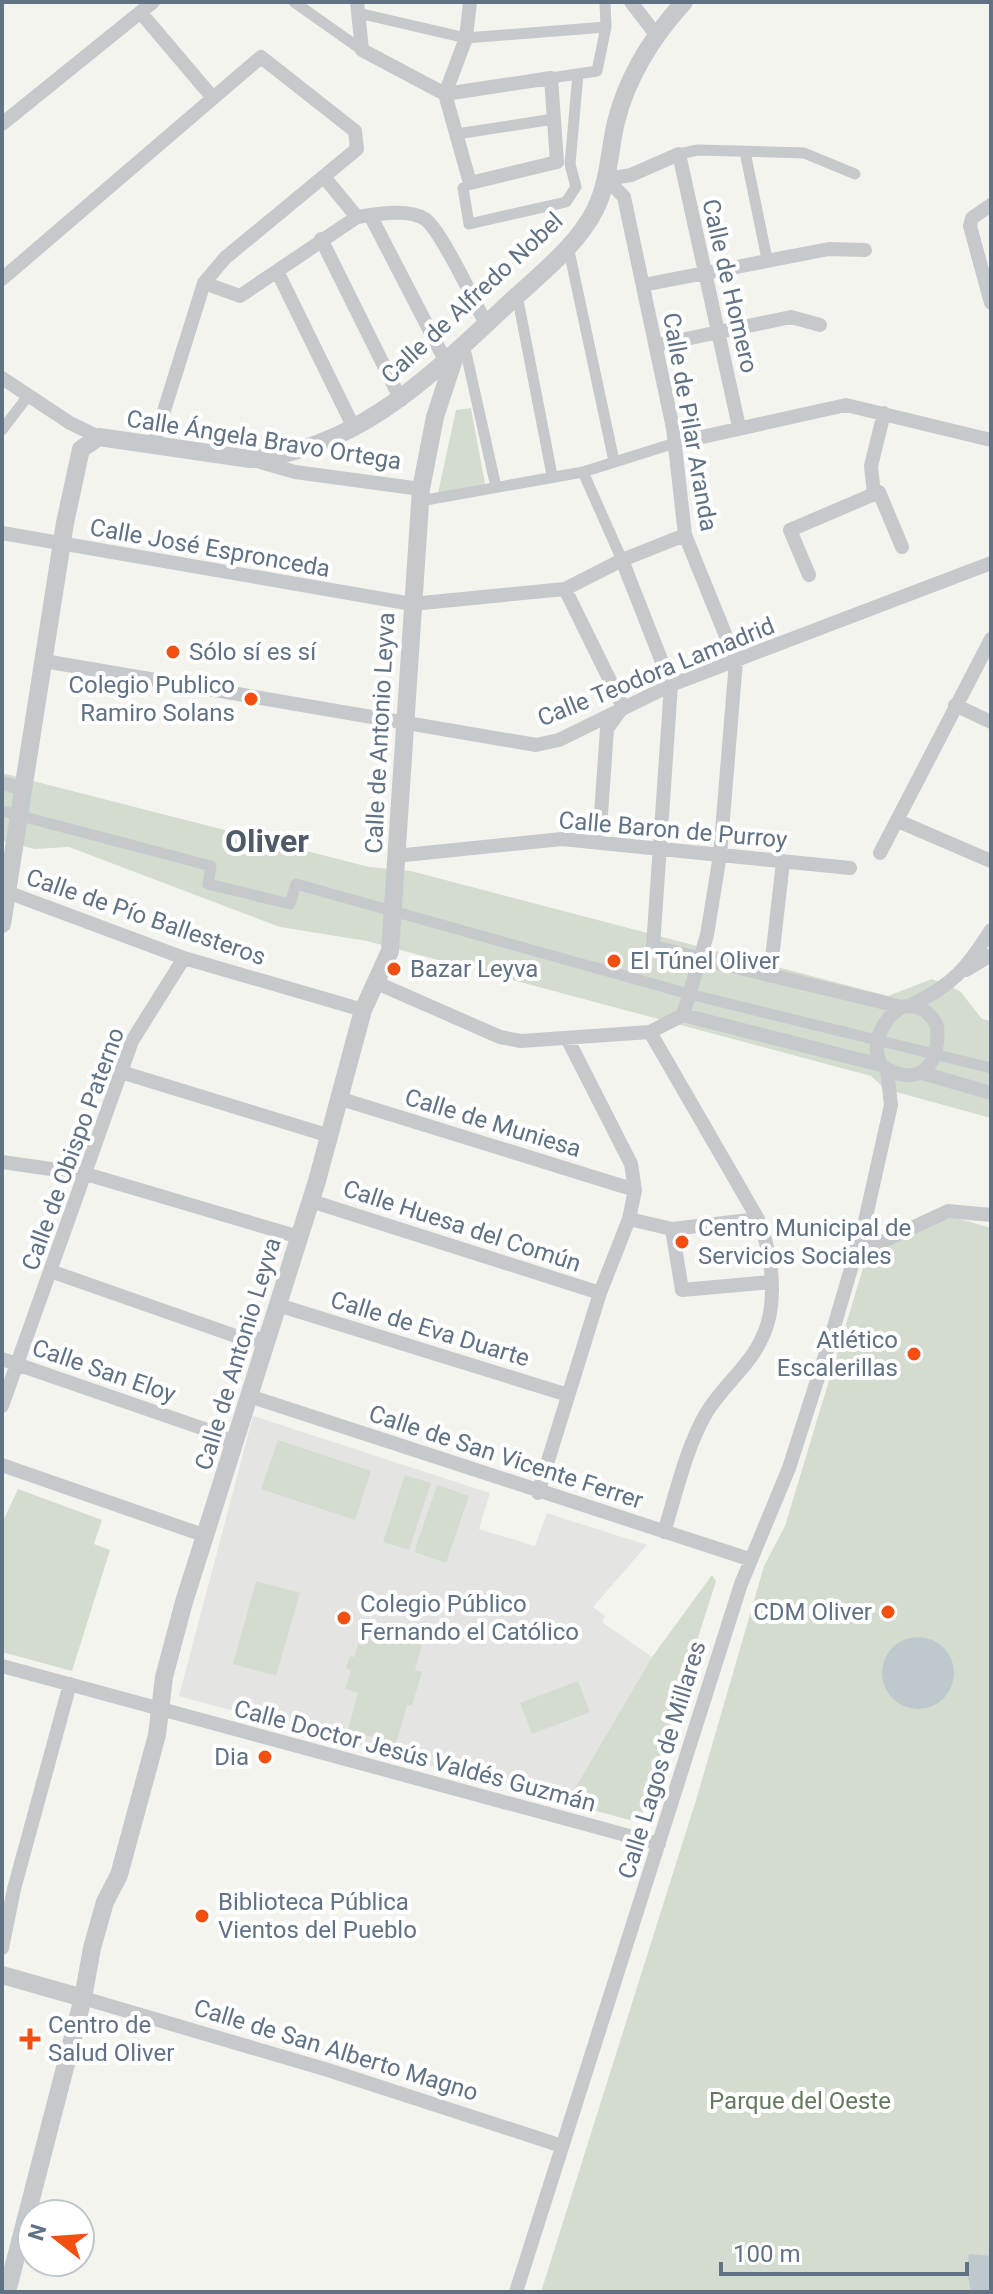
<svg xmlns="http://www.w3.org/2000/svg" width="993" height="2294" font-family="Roboto,sans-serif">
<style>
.built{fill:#e4e5e3}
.green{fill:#d4dcd0}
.water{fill:#bec9ce}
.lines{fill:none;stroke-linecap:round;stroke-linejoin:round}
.pedestrian{stroke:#c6c9cc;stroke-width:11}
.minor{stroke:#c6c9cc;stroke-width:14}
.tertiary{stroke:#c6c9cc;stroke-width:18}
.poi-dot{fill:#f24f11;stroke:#fff;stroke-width:3}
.labels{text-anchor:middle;stroke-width:8;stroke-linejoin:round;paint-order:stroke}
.street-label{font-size:24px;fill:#607283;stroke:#fff}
.poi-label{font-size:24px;fill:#607283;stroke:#fff;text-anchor:start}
.park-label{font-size:24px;fill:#647a5f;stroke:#fff}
.district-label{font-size:32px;font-weight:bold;fill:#4f5b67;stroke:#fff}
</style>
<rect width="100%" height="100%" fill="#f4f4ef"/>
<path class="built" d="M253,1416l237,77 -11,36 56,17 12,-33 100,32 -54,62 12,9 -3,6 50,35 -86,146 -387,-107z"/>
<path class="green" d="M471,408l14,76 -47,9 18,-83z
M2,773l367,94 42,4 477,125 44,-17 28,12 22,28 9,2v97l-106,-29 -14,-13 -504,-135 -87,-14 -211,-80 -34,2 -33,-8z
M950,1216l41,12v1064h-450l156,-495 67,-231 21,-40 82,-271z
M278,1440l93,31 -16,49 -94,-31z
M405,1475l26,8 -22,67 -26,-8z
M437,1485l32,11 -23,67 -32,-11z
M18,1489l84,31 -8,24 16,6 -38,121 -70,-19v-129z
M712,1575l4,6 -74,233 -12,6 -64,-17 86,-146z
M256,1581l44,12 -24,83 -43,-12z
M375,1632l47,13 -7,25 7,2 -10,34 -5,-1 -11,39 -48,-14 10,-37 -13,-4 6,-19 -5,-2 4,-12 4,1 7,-22 12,4z
M578,1681l12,31 -58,22 -12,-31z"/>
<path class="water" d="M882 1673a36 36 0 1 1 72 0a36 36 0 1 1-72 0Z
M969,2254l22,2v36h-20l-4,-22z"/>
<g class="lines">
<path class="pedestrian" d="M294,2l68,48
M358,13l108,25 140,-11
M551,78l46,-7 9,-44 -1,-25
M457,134l97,-15
M745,152l22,107
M679,154l19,-4 106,3 51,21
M463,188l6,36 97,-22 10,-15 -6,-23 8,-90
M568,246l46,215
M517,295l35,180
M464,344l32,143
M2,430l26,-34
M583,472l39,88
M420,501l163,-29 92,-29
M2,811l209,55 -3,18 82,20 6,-20 393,110 302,74"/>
<path class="minor" d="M357,2l5,48 83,44 106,-16 6,84 -87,21 -25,-89 21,-56 4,-36
M631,2l26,34
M141,13l72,85
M2,124l151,-122
M324,177l33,40c18,-3 52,-9 68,2 16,11 50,84 61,105
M607,179l17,18 49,231 12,107 51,126 -16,194 -13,80 -24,80
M607,179l24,-4 48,-21 60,273
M991,205l-19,13 -2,8 21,77
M370,215l75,145
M321,239l80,161
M278,273l75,153
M2,279l259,-222 94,74 2,18 -132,109 -21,25 -51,163
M204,283l36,13 117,-79
M643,285l186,-36 36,1
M657,345l134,-28 29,8
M2,378l68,45 29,14
M675,443l171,-38 145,35
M250,459l45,13 126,17
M874,494l-3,-28 13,-53
M2,533l410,71 153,-15 57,-29 63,-25
M809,575l-19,-45 89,-38 23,55
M565,589l58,118 -16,22 -8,113
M44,661l492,84 23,-5 112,-55 320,-122
M955,705l36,17
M2,783l22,6
M898,821l93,40
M880,853l111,-214
M395,856l167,-17 288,29
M7,892l177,66 179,52
M966,970l25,-15
M770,976l13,-114
M377,983l123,54 21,4 129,-9 33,-17 198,50c37,25 60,1 56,-39 -6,-14 -20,-23 -35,-19l-249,-60 18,-262 -49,-125
M911,1005c42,-20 55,-36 80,-75
M650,1032l108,187c14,33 21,85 4,119 -13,29 -43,51 -58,79 -19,35 -28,77 -40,115
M881,1065c-11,-21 2,-47 21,-58
M121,1072l209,64
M922,1073l69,20
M338,1098l297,92
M2,1162l84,12 213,63
M311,1201l289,92
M629,1219l43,10 86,-10
M672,1229l10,61 89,-8
M856,1243l17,3 75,-35 43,4
M53,1272l194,68 20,-2
M278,1305l290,90
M2,1359l217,75 15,12
M249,1396l500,163
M2,1406l130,-365 52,-83
M2,1465l204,71
M538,1493l62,-200 29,-74 6,-29 -4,-26 -63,-124
M2,1666l657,178
M2,1948l12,-59 56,-205
M83,1998l245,72 234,76
M516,2292l225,-708 48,-116 42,-131 34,-116 26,-116 -4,-36"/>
<path class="tertiary" d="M2,924l63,-401 16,-74 18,-12 151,22c109,-9 183,-86 259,-156 30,-28 67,-56 86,-93 14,-28 14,-58 21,-88 11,-44 37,-86 68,-120
M2,1975l81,23
M7,2292l76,-294 9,-50 13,-46 14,-27 38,-140 7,-58 20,-75 133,-421 46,-171 27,-59 31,-462 14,-72 21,-64"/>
</g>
<g class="poi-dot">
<circle cx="173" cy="652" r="8"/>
<circle cx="251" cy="699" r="8"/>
<circle cx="614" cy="961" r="8"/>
<circle cx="394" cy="969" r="8"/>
<circle cx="682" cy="1242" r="8"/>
<circle cx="914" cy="1354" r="8"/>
<circle cx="888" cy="1612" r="8"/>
<circle cx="344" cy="1618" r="8"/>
<circle cx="265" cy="1757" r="8"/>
<circle cx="202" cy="1916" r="8"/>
<path d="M26 2027h8v8h8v8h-8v8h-8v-8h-8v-8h8z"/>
</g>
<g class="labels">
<g class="street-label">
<text transform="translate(730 286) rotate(77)" y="8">Calle de Homero</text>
<text transform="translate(472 298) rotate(-43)" y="8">Calle de Alfredo Nobel</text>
<text transform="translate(690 422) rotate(80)" y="8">Calle de Pilar Aranda</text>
<text transform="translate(264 440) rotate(9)" y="8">Calle Ángela Bravo Ortega</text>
<text transform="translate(210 548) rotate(10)" y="8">Calle José Espronceda</text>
<text transform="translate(656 672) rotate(-22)" y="8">Calle Teodora Lamadrid</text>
<text transform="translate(380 733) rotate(-87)" y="8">Calle de Antonio Leyva</text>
<text transform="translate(673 830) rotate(5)" y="8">Calle Baron de Purroy</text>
<text transform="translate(146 917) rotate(19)" y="8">Calle de Pío Ballesteros</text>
<text transform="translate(493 1123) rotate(17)" y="8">Calle de Muniesa</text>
<text transform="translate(73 1149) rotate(-70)" y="8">Calle de Obispo Paterno</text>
<text transform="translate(462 1226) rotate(18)" y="8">Calle Huesa del Común</text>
<text transform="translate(430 1329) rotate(17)" y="8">Calle de Eva Duarte</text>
<text transform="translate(238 1354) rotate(-73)" y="8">Calle de Antonio Leyva</text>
<text transform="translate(104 1371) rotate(19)" y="8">Calle San Eloy</text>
<text transform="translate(506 1457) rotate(18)" y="8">Calle de San Vicente Ferrer</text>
<text transform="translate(415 1756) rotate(15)" y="8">Calle Doctor Jesús Valdés Guzmán</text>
<text transform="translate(662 1760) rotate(-73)" y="8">Calle Lagos de Millares</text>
<text transform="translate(336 2050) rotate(17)" y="8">Calle de San Alberto Magno</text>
</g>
<g class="poi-label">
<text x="189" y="660">Sólo sí es sí</text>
<text x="235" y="693" text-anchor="end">Colegio Publico<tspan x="235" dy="28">Ramiro Solans</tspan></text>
<text x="630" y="969">El Túnel Oliver</text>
<text x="410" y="977">Bazar Leyva</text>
<text x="698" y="1236">Centro Municipal de<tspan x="698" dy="28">Servicios Sociales</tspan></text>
<text x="898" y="1348" text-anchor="end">Atlético<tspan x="898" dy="28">Escalerillas</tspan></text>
<text x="360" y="1612">Colegio Público<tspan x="360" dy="28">Fernando el Católico</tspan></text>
<text x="872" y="1620" text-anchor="end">CDM Oliver</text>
<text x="249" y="1765" text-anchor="end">Dia</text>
<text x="218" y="1910">Biblioteca Pública<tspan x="218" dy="28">Vientos del Pueblo</tspan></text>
<text x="48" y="2033">Centro de<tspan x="48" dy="28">Salud Oliver</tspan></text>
</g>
<g class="park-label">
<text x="800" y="2109">Parque del Oeste</text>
</g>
<g class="district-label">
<text x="267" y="852">Oliver</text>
</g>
</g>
<rect width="993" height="2294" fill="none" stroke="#607283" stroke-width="8"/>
<g transform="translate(56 2238) rotate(287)"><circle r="38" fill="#ffffff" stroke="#bfc7cd" stroke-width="2"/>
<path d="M0-6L14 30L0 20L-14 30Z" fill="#f24f11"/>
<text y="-12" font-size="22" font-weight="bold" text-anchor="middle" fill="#607283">N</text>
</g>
<path d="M721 2262v12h246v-12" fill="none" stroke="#607283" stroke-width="4"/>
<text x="733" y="2262" font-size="24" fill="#607283" stroke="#ffffff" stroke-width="6" paint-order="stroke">100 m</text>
</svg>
